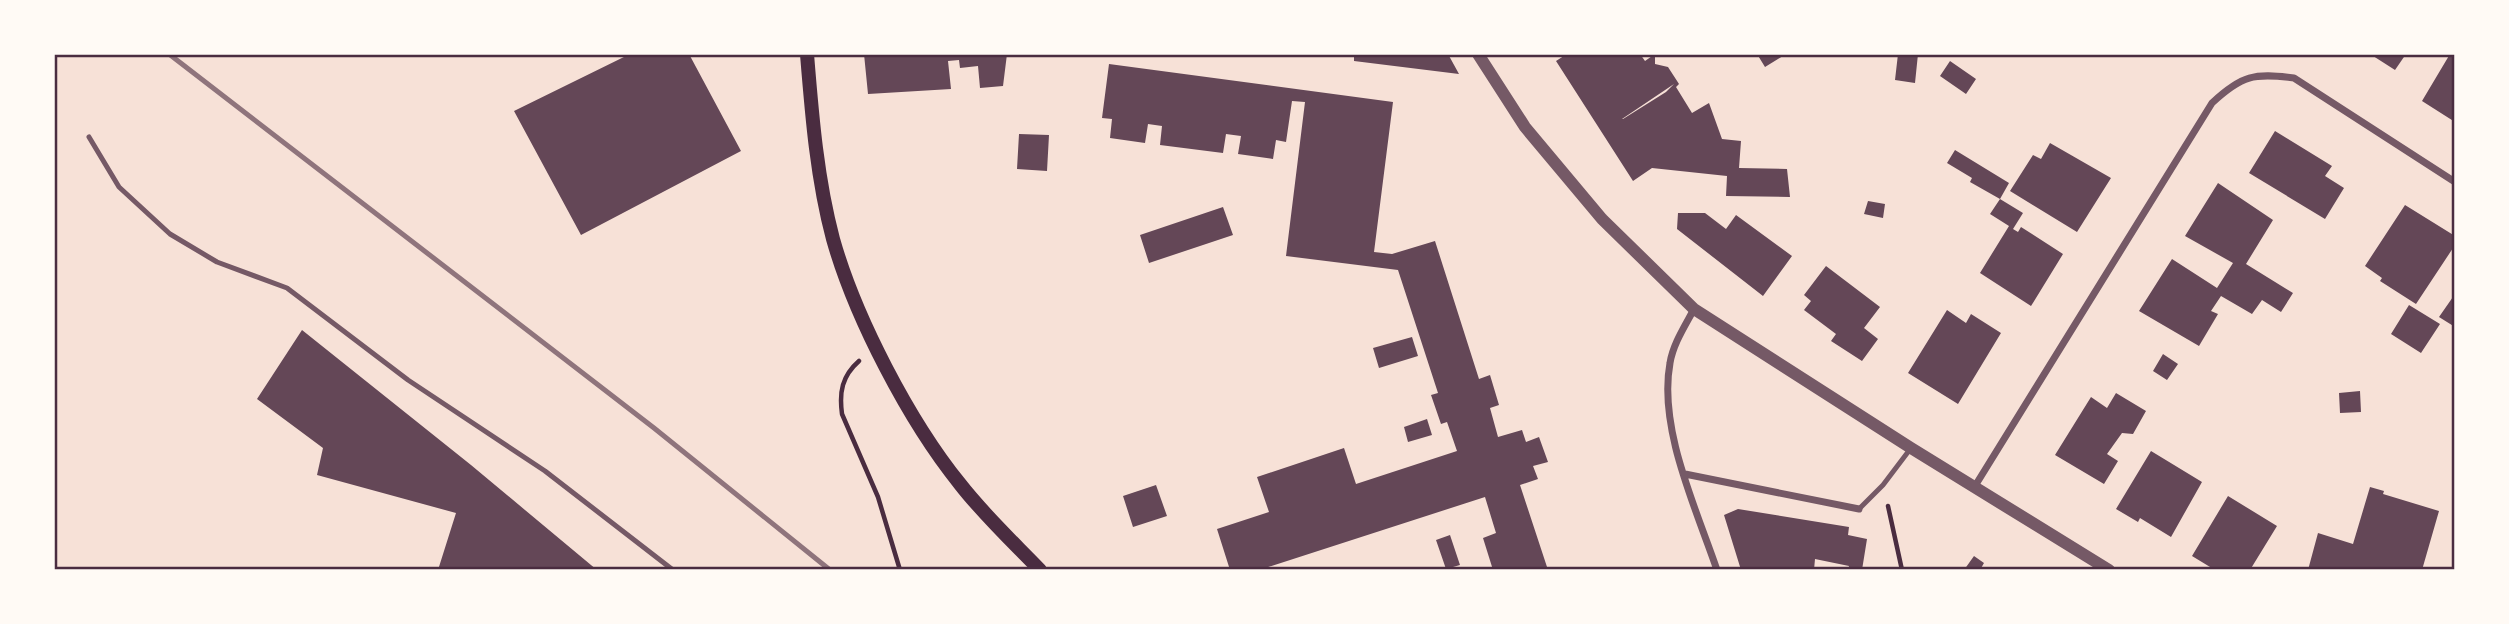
<svg xmlns="http://www.w3.org/2000/svg" width="2509" height="624" font-family="Figtree,sans-serif">
<style>
.building{fill:#644757;fill-rule:evenodd}
.lines{fill:none;stroke-linecap:round;stroke-linejoin:round}
.path{stroke:#4a2c40;stroke-width:4.5}
.service{stroke:#755966;stroke-width:5}
.minor{stroke:#755966;stroke-width:7}
.tertiary{stroke:#755966;stroke-width:12}
.secondary{stroke:#4a2c40;stroke-width:14}
.rail{stroke:#8f747c;stroke-width:5}
.neatline{fill:none;stroke:#4a2c40;stroke-width:2.5}
</style>
<rect width="100%" height="100%" fill="#f7e1d7"/>
<path class="building" d="M630,54h59l52,97 -160,84 -67,-124z
M864,54h143l-4,32 -23,2 -2,-22 -18,2 -1,-8 -11,1 3,28 -83,5z
M1354,54h94l11,20 -105,-13z
M1567,54h73l5,7 10,-7v10l13,3 11,17 -3,3 16,26 17,-10 13,36 19,2 -2,27 48,1 3,28 -64,-1 1,-20 -75,-8 -19,13 -77,-120zM1674,84l-8,8 -43,27h-1z
M1757,54h25l1,2 -18,11z
M1898,54h20l-3,29 -20,-3z
M2370,54h36l-11,16z
M2450,54h5v68l-33,-21z
M1950,61l26,18 -10,15 -26,-18z
M1109,64l284,38 -19,150 18,2 43,-13 44,138 11,-4 9,30 -9,3 8,29 24,-7 4,12 13,-5 9,25 -15,4 5,13 -18,6 28,85h-55l-10,-32 13,-5 -11,-36 -226,73h-29l-13,-41 52,-17 -12,-35 87,-29 12,36 101,-33 -10,-29 -6,2 -10,-29 7,-2 -40,-123 -112,-14 19,-154 -13,-1 -6,41 -10,-2 -3,19 -35,-5 3,-18 -15,-2 -3,19 -63,-8 2,-19 -14,-2 -3,19 -35,-5 2,-19 -10,-1z
M2275,131l57,35 -7,10 19,12 -19,31 -76,-46z
M1019,134l30,1 -2,36 -30,-2z
M2050,143l61,35 -34,54 -67,-41 23,-36 8,4z
M1955,150l54,33 -9,16 -30,-17 2,-4 -25,-15z
M2218,183l55,37 -27,44 47,29 -12,19 -19,-12 -10,14 -31,-18 -10,15 7,3 -19,32 -60,-35 33,-52 45,29 16,-25 -48,-27z
M2000,199l23,14 -10,16 5,3 3,-5 42,27 -32,52 -51,-33 29,-47 -19,-12z
M1868,201l17,3 -2,14 -19,-4z
M2405,205l50,31v9l-39,59 -36,-23 2,-3 -17,-12z
M1223,207l10,28 -84,28 -9,-28z
M1678,213h27l21,16 10,-14 56,41 -29,40 -86,-67z
M1826,266l54,41 -16,21 14,11 -16,22 -31,-20 5,-7 -32,-24 7,-9 -7,-6z
M2455,294v33l-16,-10z
M2409,305l31,19 -19,29 -30,-19z
M1947,310l19,13 5,-9 30,19 -43,71 -50,-31z
M302,330l169,135 126,105h-159l18,-57 -139,-38 6,-27 -66,-49z
M1412,337l6,19 -39,12 -6,-20z
M2163,354l15,10 -11,16 -14,-9z
M2360,391l1,21 -21,1 -1,-20z
M2116,393l30,18 -13,23 -11,-1 -15,21 11,7 -14,23 -49,-29 36,-58 16,11z
M1427,419l5,16 -24,7 -4,-15z
M2151,451l51,31 -31,55 -31,-19 -2,4 -22,-13z
M1156,485l11,31 -34,11 -10,-31z
M2370,487l14,4 -1,3 56,17 -17,59h-114l10,-37 35,11z
M2228,496l49,30 -27,44h-35l-23,-14z
M1738,509l111,18 -1,8 19,4 -5,31h-14l1,-4 -34,-7 -1,11h-73l-17,-55z
M1450,535l10,30 -14,4 -10,-29z
M1974,556l10,7 -4,7h-16z"/>
<g class="lines">
<path class="path" d="M859,361c-17,15 -20,31 -17,53l36,83 22,73
M1888,506l14,64"/>
<path class="service" d="M89,137l30,50 51,47 47,28 70,26 121,92 137,91 128,99
M1859,509l24,-24 28,-37"/>
<path class="minor" d="M1694,309c-9,17 -21,35 -24,54 -12,65 26,145 47,207
M1685,474l174,35
M1975,486l237,-383c30,-28 42,-30 82,-25l161,104"/>
<path class="tertiary" d="M1478,54l47,73 77,92 92,90 217,139 198,122"/>
<path class="secondary" d="M807,54c5,62 10,125 26,185 22,78 76,182 127,245 24,31 53,58 80,86"/>
<path class="rail" d="M169,54l485,374 176,142"/>
</g>
<rect width="2509" height="624" fill="none" stroke="#fffaf5" stroke-width="112"/>
<rect x="56" y="56" width="2397" height="512" class="neatline"/>
</svg>
